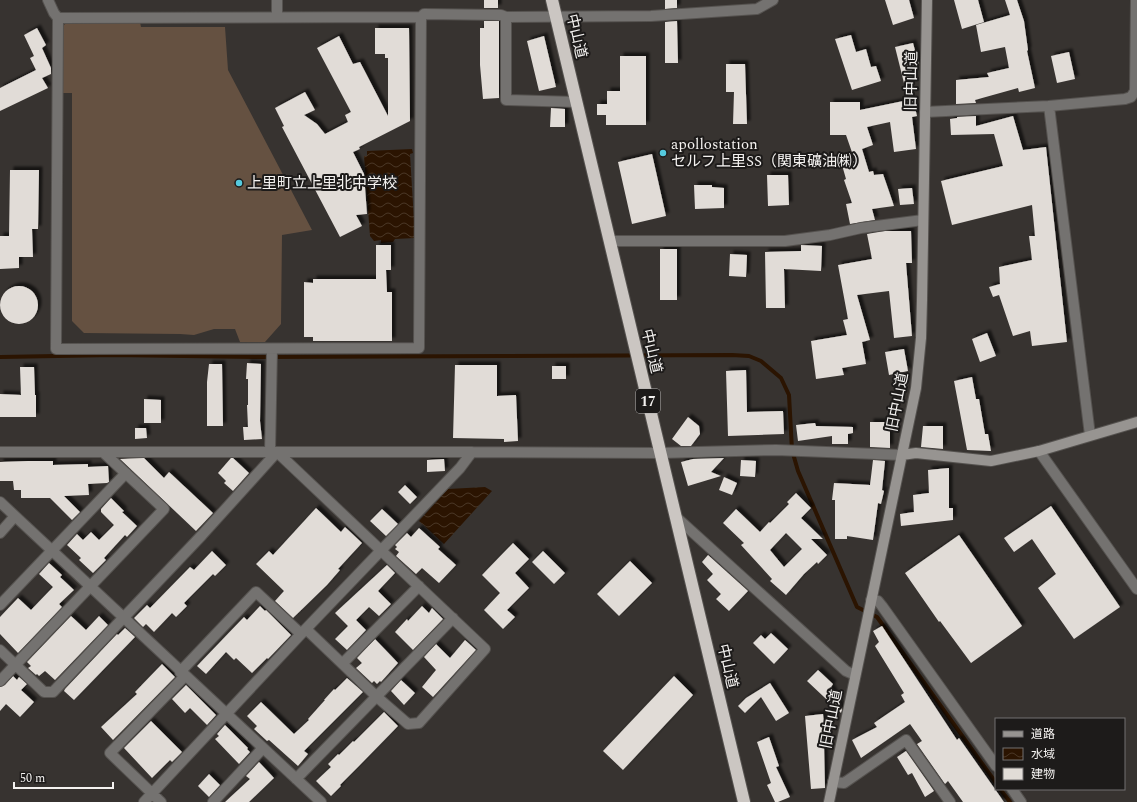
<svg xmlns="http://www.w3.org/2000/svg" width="1137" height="802" font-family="Spectral,'Noto Sans JP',serif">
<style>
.pitch{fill:#655141}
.water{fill:url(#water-waves)}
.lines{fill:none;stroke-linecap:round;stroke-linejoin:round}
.stream{stroke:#2b1401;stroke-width:4}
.building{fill:#e1dcd7;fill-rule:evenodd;filter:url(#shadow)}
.street-casing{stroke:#55524f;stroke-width:12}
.secondary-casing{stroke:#55524f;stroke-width:12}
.highway-casing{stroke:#55524f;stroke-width:14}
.street{stroke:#747270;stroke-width:10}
.secondary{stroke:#979491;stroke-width:10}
.highway{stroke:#cbc6c2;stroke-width:12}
.poi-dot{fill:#55cade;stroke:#1d1b1a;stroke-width:1.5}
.labels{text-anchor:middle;stroke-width:4;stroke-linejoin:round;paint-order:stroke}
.shield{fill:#1d1b1a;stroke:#b4b2b0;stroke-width:1}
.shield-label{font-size:14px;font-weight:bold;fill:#f4f2f0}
.street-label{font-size:15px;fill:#f4f2f0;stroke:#1d1b1a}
.poi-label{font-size:15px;fill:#f4f2f0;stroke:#1d1b1a;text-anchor:start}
</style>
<defs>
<pattern id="water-waves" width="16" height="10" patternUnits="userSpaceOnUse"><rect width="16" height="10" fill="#2b1401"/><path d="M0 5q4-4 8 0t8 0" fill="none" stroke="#4a3726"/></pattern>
<filter id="shadow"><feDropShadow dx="3.5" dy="-3.5" stdDeviation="1" flood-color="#0009"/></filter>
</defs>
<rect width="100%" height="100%" fill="#373330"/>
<path class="pitch" d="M67,22h73l1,5h84l3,43 84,160 -30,5 -1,89 -16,18h-25l-5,-13h-21l-20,6 -14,-1 -96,-1 -12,-12v-228h-9v-67z"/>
<path class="water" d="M412,149l1,4 -3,1 5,84 -20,1 -2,3 -12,1v-3l-7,1 -4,-5 -6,-80h3v-5z
M485,487l7,4 -48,53 -25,-23 29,-32z"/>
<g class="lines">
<path class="stream" d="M0,357l114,-2 145,2 473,-2 17,1 12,5 20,17 8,17 3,55 6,21 59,136 20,10 119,166
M1000,789l10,13"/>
</g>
<path class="building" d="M484,0h14v8h-14z
M665,0h12v8l-12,1z
M885,0h24l5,18 -21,7z
M954,0h24l6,22 -22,7z
M1005,0h12l7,21 4,29 -1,1 8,37 -16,4 -1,-4 -43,12 1,3 -20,1v-24l33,-3 -2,-4 22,-5 -4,-21 -24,5 -5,-27 34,-10z
M484,21h15v77l-16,1 -3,-34v-37h4z
M677,21l1,42h-13v-41z
M37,28l9,17 -4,3 9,20v6l-9,4 6,10 -48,23v-23l36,-18 -6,-12 4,-2 -10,-21z
M375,28h34l1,93 -51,26 1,2 -7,3 11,22 3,40 -11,1 6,11 -22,11 -58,-110 2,-1 -9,-18 30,-16 10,18 -11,5 13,9 8,10 23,-12 -3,-7 6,-3 -34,-64 22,-12 14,28 7,-2 28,54v-58h-3v-4h-10z
M851,35l5,17 10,-3 5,18 5,-1 5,15 -29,9 -17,-51z
M544,36l12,51 -17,4 -12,-50z
M913,43l6,22 -8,1 3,15 -10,2 -9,-36z
M1069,52l6,27 -18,4 -6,-27z
M620,56h26v69h-40v-10h-9v-11h10v-13h13z
M726,64h19l2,60h-14l1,-32h-8z
M913,99l4,17 -5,1 4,32 -22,3 -4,-30 -23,5 6,18 -11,4 7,23 4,-1 1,4 9,-1 11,32 -22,3 3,11 -25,4 -4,-20 6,-1 -8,-23 2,-1 -4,-14 13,-4 -9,-26h-16v-33h30v8z
M551,108l14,1v18h-15z
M976,116v10l37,-10 10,34 23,-3 21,195 -35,4 -2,-15 -17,5 -14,-41 -6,2 -4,-10 11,-3 -1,-17 33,-7 -3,-24h6l-3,-31 -80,20 -11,-44 62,-15 -9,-32 -43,1 -1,-16 7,-1v-1z
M652,154l14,62 -34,8 -14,-62z
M10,170h29l-1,59h-6l1,28h-14v11l-19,1v-33h9z
M767,175h21l1,30 -21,1z
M694,185h18v2l12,1v20l-29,1z
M912,188l2,16 -14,1 -2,-16z
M885,231h26l1,32h-6l6,73 -18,2 -5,-47 -32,4 13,45 -8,2 4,22 -24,4 2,7 -28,4 -5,-38 36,-6 -4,-15 5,-1 -10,-54 34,-6 -5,-25z
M376,245h15v25h-5l1,22h5v49h-79v-4h-9v-55l9,1v-4h63z
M801,245l21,1 -1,25 -37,-2 1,39h-19l-1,-56 36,-1z
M660,249h17v51h-17z
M730,254l17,1 -1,22 -17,-1z
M0 305a19 19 0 1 1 38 0a19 19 0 1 1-38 0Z
M987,333l9,23 -16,6 -8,-23z
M904,349l4,22 -19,4 -4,-23z
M247,363l14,1 -1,57 2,18 -18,1 -1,-13h5l-1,-22h1v-26h-2z
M209,364h13l1,62h-16v-44z
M455,365h42v31l19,-1 2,46 -14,1v-3l-51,-1z
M552,366h14v13h-14z
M20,367h14l1,28h1v22h-36v-23l21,1z
M746,370l1,42 36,-1 1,23 -56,2 -2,-65z
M972,377l4,22h3l6,35h3l3,17 -24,-1 -13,-69z
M144,399l17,1v23h-17z
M688,417l11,9 1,8 -9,12h-10l-9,-7z
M870,422h20v26l-20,-1z
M815,423l1,3 37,1v6l-5,1v10h-16v-8l-34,5 -2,-16z
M923,426h20v23l-22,-2z
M135,428h11l1,10 -12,1z
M144,458l20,20 5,-6 44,41 -17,18 -76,-72z
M231,458h2l16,15 -16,18 -9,-8 2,-2 -8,-8z
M724,458l-13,14 10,4 -33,10 -7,-24 12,-3z
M444,459l1,12 -18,1v-12z
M741,460l15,1 -1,16 -15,-1z
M873,460l12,1 -3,29 2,1 -3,13 -3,-1 -5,37 -26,-4v3h-12v-39h-3l2,-17 36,2z
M28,461h25v4l35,-1v3l20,-1 1,16 -2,1 -19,1 1,11 -25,1 16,16 -8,8 -22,-22h-29v-8h-7l-1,-9h-13v-19z
M949,468v40h4v12l-52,6 -1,-12 14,-2 -1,-17 16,-2 -1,-23z
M724,477l13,6 -5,12 -13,-5z
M405,485l12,12 -7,7 -12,-12z
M796,493l15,15 -10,10 22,21h-12l16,16 -9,9 -1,-2 -13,12 -18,21 -16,-14 2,-2 -31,-34 3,-2 -21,-20 13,-14 24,23 9,-10 1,1 19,-19 -2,-2zM786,533l16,16 -18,18 -14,-17z
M111,498l13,13 -2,1 15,14 -10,11 -2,-2 -21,23 2,2 -13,13 -14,-13 2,-2 -14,-13 10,-11 6,6 8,-8 8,8 15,-15 -13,-13v-3z
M1051,506l69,101 -46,32 -36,-51 18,-14 -24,-35 -18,13 -10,-14z
M316,508l25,24 4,-5 17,16 -24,26 2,1 -13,15 -34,33 -18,-17 9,-10 -28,-27 13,-13 4,4z
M382,509l16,15 -12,12 -16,-15z
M419,528l21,19 -2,2 18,16 -17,18 -17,-15 -6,6 -20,-18 3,-4 -4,-3 2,-2 -2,-2 12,-12 4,4z
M959,535l63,91 -51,37 -31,-42 -1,1 -34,-49z
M513,543l16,16 -14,14 14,15 -22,22 8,7 -12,12 -19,-19 16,-17 -18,-18z
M212,551l14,14 -11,11 -2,-2 -29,29 3,3 -11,11 -4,-4 -18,19 -8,-8 -3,3 -9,-9 13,-13 3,3 40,-41 4,3z
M543,551l22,22 -11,11 -22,-22z
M708,555l40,36 -19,20 -13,-12 5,-5 -14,-14 6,-6 -11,-12z
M630,561l22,22 -33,33 -22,-22z
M49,563l13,12 -2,2 14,13 -15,14 3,3 -44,46 -18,-19v-17l18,-19 13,12 22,-23 -14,-13z
M387,565l8,8 -17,18 13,13 -12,12 -10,-9 -13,13 10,10 -19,20 -12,-11 13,-13 -13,-13z
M260,606l5,5 1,-1 25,25 -23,24 -1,-1 -15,15 -16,-15 -2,2 -8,-8 -20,22 -9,-8 47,-49 3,3z
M422,606l7,7 3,-5 11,11 -30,31 -18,-18 12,-13 1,2z
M71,616l15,14 13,-14 9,9 -53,55 -10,-9 -6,5 -2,-2 -1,1 -8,-7 3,-2 -4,-4z
M882,626l75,114 2,-2 45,64h-41l-15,-21 -3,3 -28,-40 5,-3 -12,-17 -49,34 -9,-18 25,-13 -3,-4 31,-21 -4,-7 3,-2 -29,-47 4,-4 -6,-11z
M125,628l10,9 -61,63 -10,-9 1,-2 52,-55 1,1z
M771,633l17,16 -14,15 -21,-21 8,-8 4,4z
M375,639l23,24 -17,19 -1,-1 -3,3 -3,-3 -2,2 -16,-15 6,-5 -5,-5z
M465,640l11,10 -43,47 -11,-10 14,-17 -12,-13 12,-13 14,14z
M162,664l13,13 -62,63 -12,-13 36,-33 -2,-2z
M818,670l15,14 -2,3 11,23 -1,3 -34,-32z
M13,676l4,4 2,-3 8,7 -6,6 13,12 -14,15 -14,-13 -6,7v-24l5,-2z
M674,676l19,19 -70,75 -20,-19z
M347,678l16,14 -59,59 4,3 -10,12 -29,-26 -2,1 -13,-12 3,-3 -10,-10 14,-14 33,32 15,-14 -1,-1 17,-19h-1l10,-11 1,1z
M401,680l14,13 -11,12 -13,-14z
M770,683l19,30 -13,8 -15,-24 -16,16 -7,-7 8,-8z
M186,685l30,30 -9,10 -17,-17 -5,5 -13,-14z
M384,712l14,14 -39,40 -19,19 1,1 -10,10 -15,-15 15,-14 -3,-3 10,-10 1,1 14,-14 1,1z
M823,714l3,29h-2l1,45 -14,1 -6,-73z
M151,721l31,31 -10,10 -2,-2 -18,18 -28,-30z
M225,725l23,23 -1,1 3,3 -11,12 -24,-25 4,-3 -2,-2z
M769,737l10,29 -3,1 14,30 -12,5h-3l-8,-17 4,-2 -14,-41z
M906,751l28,40 -9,6 -13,-24 -4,2 -11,-18z
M259,762l15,16 -25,24h-24l25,-23 -4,-3z
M209,774l11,11 -11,12 -11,-11z"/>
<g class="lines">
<defs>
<path id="street" d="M48,0l6,13 4,5 -2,331 363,-1 2,-331
M277,0v17
M506,17v83l70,2
M58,18l363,-1 3,-3 77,1 5,2 145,-1 106,-7 16,-9
M925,112l124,-6
M610,241h175l45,-6 31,-7 62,-8
M1090,435l-41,-329 76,-7 6,-2 4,-6 1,-91
M1039,451l98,138
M0,452h472l188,1 116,-3 126,5
M270,452l2,-103
M0,502l321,300
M677,518l169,153 9,4
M0,533l15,-17
M871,600l7,1 4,5 114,160
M0,605l126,-132
M0,650l44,42h9l149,-157 75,-83 208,197 -66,74 -11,1 -31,-27 -71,-68
M343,663l76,-77
M180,672l76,-80 45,42
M0,681l164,-172 -61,-57
M296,779l157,-161
M833,782l11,1 62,-43 44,62
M1012,789l9,13
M144,802l157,-168 159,-166 12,-16
M161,802l-51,-49 75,-77
M213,802l50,-54"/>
<path id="secondary" d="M902,455l14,-2 75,8 48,-10 98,-29
M829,802l87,-414 5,-50 1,-38 5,-300"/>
<path id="highway" d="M552,0l192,802"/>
</defs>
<use href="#street" class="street-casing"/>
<use href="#secondary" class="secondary-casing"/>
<use href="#highway" class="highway-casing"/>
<use href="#street" class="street"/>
<use href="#secondary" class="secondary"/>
<use href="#highway" class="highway"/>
</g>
<g class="poi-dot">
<circle cx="663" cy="153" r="4"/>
<circle cx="239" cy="183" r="4"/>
</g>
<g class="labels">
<rect class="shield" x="636" y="389" width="24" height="24" rx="3"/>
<g class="shield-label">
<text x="648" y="406">17</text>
</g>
<g class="street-label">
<text transform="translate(577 36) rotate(77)" y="5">中山道</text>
<text transform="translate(911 81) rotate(-89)" y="5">旧中山道</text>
<text transform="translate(652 351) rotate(77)" y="5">中山道</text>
<text transform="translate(897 402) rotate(-79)" y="5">旧中山道</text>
<text transform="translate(728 666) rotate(77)" y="5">中山道</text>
<text transform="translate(831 719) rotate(-79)" y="5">旧中山道</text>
</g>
<g class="poi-label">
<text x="671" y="149">apollostation<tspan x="671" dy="17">セルフ上里SS（関東礦油㈱）</tspan></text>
<text x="247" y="188">上里町立上里北中学校</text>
</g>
</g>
<rect x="995" y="718" width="130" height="72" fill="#1d1b1a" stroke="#737170"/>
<rect x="1003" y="731" width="20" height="6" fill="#979491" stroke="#737170"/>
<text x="1031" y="738" font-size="12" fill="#f4f2f0">道路</text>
<rect x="1003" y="748" width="20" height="12" fill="url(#water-waves)" stroke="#737170"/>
<text x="1031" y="758" font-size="12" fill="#f4f2f0">水域</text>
<rect x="1003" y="768" width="20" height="12" fill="#e1dcd7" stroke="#737170"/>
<text x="1031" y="778" font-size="12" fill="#f4f2f0">建物</text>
<path d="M14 782v6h99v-6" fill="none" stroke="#f4f2f0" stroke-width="2"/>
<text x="20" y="782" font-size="12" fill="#f4f2f0" stroke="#1d1b1a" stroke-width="3" paint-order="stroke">50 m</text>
</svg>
